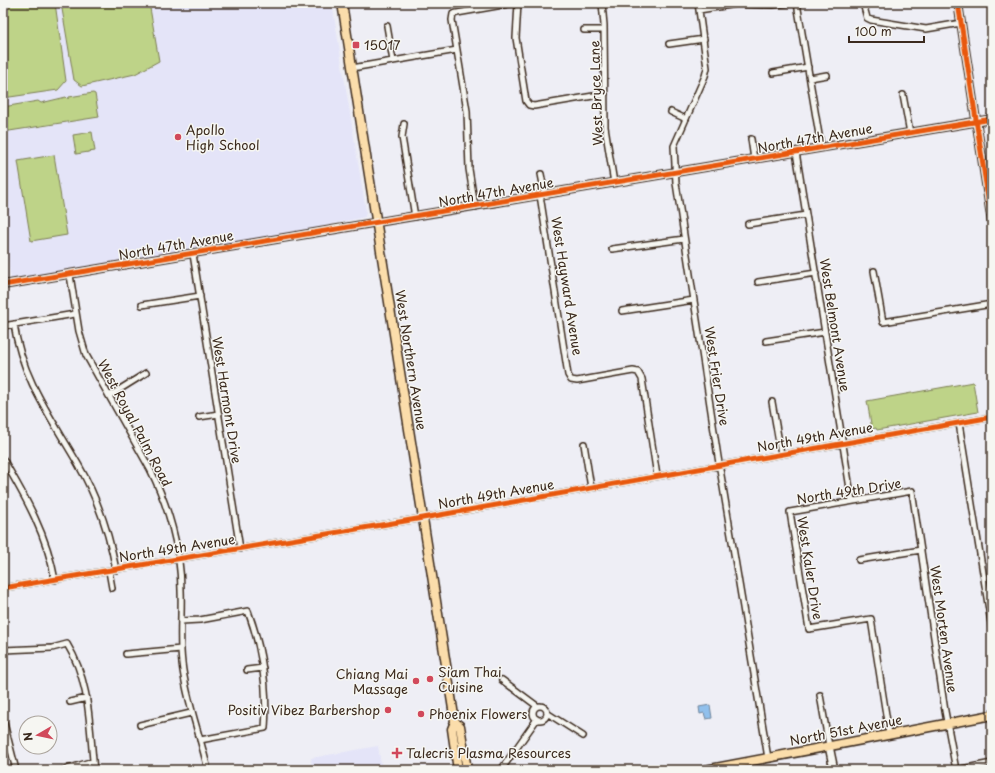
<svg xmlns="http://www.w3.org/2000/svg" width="995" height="773" font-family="'Playpen Sans',sans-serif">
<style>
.built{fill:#e4e4f8}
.green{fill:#bed388;stroke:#7c7e53}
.water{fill:#91c0ec;stroke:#6f849a}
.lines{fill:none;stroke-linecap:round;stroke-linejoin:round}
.street-casing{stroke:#3b2a1e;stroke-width:8}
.secondary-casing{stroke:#3b2a1e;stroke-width:10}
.primary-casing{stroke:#3b2a1e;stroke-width:11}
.street{stroke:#f6f6f2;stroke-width:5}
.secondary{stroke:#f6f6f2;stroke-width:7}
.primary{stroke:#fbddab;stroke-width:8}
.cycleway-casing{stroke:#f6f6f2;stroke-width:8}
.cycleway{stroke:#e8590c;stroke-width:5}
.poi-dot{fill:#d1495b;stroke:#f6f6f2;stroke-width:1.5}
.labels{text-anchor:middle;stroke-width:3;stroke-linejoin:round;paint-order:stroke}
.poi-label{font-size:13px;fill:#3b2a1e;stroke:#f6f6f2;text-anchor:start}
.street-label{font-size:13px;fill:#3b2a1e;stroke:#f6f6f2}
</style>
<rect width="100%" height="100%" fill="#eeeef5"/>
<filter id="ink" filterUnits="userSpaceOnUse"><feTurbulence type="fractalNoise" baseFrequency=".025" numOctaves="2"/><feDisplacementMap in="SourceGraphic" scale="8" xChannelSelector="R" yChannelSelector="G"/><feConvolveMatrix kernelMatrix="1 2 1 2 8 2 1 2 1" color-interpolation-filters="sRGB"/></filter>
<g filter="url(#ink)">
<path class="built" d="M3,3h329l34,208 -1,6 -58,13 -296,49 -8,-48z
M378,746l4,24h-70l-1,-12z"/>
<path class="green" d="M3,3h52l11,78 -8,9 -55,8z
M61,3h82l7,5 9,53 -24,13 -53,12 -8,-6z
M93,93l2,1 4,23 -96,15v-25l35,-6 3,2 25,-6 2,2 1,-2z
M92,132l3,19 -19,3 -3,-19z
M54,155l13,80 -36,6 -13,-80z
M973,382l5,30 -101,18 -1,-2 -4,1 -5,-28z"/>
<path class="water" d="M710,705l2,13 -6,1 -2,-6 -4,1 -1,-7z"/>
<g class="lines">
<defs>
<path id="street" d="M518,3l-2,35 10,63 3,4 5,1 71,-12
M602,3l2,22 1,102 9,56
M698,3l9,65 -2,8 -31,70 2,37 42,274 50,301
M797,3l24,144
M863,3l4,15 4,2 55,9 35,-6
M699,10l38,-6 36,1 17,-2
M387,26l6,35
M584,30h20
M669,44l35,-5
M352,68l105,-18
M773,73l35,-6
M810,78l17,-3
M903,95l7,38
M671,112l15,7
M404,124l-2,13 13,80
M751,139l3,20
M796,152l56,349
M541,174l4,21
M540,195l28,180 3,5 6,1 56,-10 5,1 4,7 15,97
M475,207l-6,-38 -2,-58 -15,-91 1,-6 4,-1 57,-10
M748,224l58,-9
M612,249l72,-10
M193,254l47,295
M874,271l9,51 109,-18
M70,275l9,56 7,24 64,114c18,36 31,80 31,121 1,24 -2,49 1,73 4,37 18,71 26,107
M758,282l58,-9
M142,305l58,-9
M622,311l72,-11
M14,324c8,55 37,93 64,140 19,33 31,68 38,106
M3,326l72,-12
M766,341l59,-9
M109,396l37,-23
M772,402l9,52
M199,417l20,-3
M959,423l33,206
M584,444l7,44
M3,459c23,39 44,76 52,121
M859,560l62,-10
M109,571l3,17
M3,588l420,-70 569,-101
M181,621l19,-1 48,-9c14,38 20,77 17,117l-65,12
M3,650l49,-2 15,-4c24,39 22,82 27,126
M126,654l55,-5
M247,670l16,-2
M502,680l35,26
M820,695l9,51
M70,702l17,-4
M533 713a7 7 0 1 1 14 0a7 7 0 1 1-14 0Z
M547,713l36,23
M3,719l13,51
M140,725l51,-12
M889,734l-18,-115 -62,10 -19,-117 122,-21 33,220 11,59
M64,770l29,-9
M501,770l36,-51
M956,770l36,-7"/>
<path id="secondary" d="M958,3l34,220
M3,285l989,-166
M829,746l5,24"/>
<path id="primary" d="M342,3l113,719 -3,7 6,41
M455,722l5,4 7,44
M705,770l287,-55"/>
</defs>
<use href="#street" class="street-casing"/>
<use href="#secondary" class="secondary-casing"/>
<use href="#primary" class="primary-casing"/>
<use href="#street" class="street"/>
<use href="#secondary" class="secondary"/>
<use href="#primary" class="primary"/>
<defs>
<path id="cycleway" d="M958,3l34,220
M3,285l989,-166
M3,588l420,-70 569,-101"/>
</defs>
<use href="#cycleway" class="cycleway-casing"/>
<use href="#cycleway" class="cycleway"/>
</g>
</g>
<g class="poi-dot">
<rect x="352" y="41" width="8" height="8" rx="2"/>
<circle cx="178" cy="137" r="4"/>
<circle cx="430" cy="679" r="4"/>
<circle cx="416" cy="681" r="4"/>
<circle cx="388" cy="710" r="4"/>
<circle cx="421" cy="714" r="4"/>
<path d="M395 747h4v4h4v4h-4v4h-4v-4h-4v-4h4z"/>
</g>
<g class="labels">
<g class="poi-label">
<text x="364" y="50">15017</text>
<text x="186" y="135">Apollo<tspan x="186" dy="15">High School</tspan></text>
<text x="438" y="677">Siam Thai<tspan x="438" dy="15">Cuisine</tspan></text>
<text x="408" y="679" text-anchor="end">Chiang Mai<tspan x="408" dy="15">Massage</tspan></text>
<text x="380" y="715" text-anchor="end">Positiv Vibez Barbershop</text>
<text x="429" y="719">Phoenix Flowers</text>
<text x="406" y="758">Talecris Plasma Resources</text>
</g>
<g class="street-label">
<text transform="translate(596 93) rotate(-92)" y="5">West Bryce Lane</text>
<text transform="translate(815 138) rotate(-10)" y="5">North 47th Avenue</text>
<text transform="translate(496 192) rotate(-10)" y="5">North 47th Avenue</text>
<text transform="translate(176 245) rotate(-10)" y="5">North 47th Avenue</text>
<text transform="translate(567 286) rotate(81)" y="5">West Hayward Avenue</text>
<text transform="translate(835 325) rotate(81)" y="5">West Belmont Avenue</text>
<text transform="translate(411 360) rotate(81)" y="5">West Northern Avenue</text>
<text transform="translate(717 376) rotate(81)" y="5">West Frier Drive</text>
<text transform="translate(227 400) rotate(81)" y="5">West Harmont Drive</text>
<text transform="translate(135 423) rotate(62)" y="5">West Royal Palm Road</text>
<text transform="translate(815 437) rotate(-10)" y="5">North 49th Avenue</text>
<text transform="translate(849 491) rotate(-9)" y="5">North 49th Drive</text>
<text transform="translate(496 494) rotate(-10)" y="5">North 49th Avenue</text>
<text transform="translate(177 548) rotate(-9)" y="5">North 49th Avenue</text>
<text transform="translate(810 568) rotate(81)" y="5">West Kaler Drive</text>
<text transform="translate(944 629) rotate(82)" y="5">West Morten Avenue</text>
<text transform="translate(846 730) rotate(-11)" y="5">North 51st Avenue</text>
</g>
</g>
<rect width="995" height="773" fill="none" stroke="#f6f6f2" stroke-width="16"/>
<rect x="8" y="8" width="979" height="757" fill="none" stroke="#3b2a1e" stroke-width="1.5" filter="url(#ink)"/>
<g transform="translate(38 735) rotate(261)"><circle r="19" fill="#f6f6f2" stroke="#aba49d"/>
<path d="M0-3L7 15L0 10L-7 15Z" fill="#d1495b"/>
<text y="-6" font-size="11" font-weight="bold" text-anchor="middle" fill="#3b2a1e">N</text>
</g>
<path d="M849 36v6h75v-6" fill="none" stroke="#3b2a1e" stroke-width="2"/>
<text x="855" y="36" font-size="12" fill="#3b2a1e" stroke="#f6f6f2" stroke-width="3" paint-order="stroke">100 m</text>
</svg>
